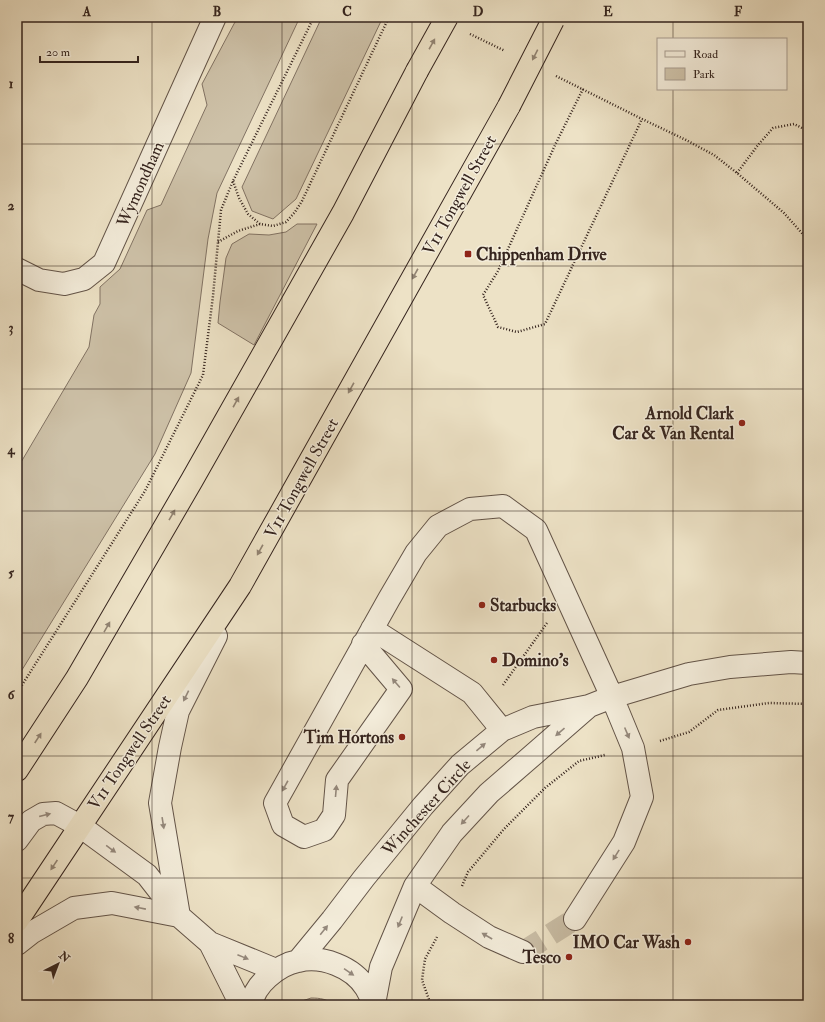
<svg xmlns="http://www.w3.org/2000/svg" width="825" height="1022" font-family="'IM FELL Double Pica',serif">
<style>
.green{fill:#cec2a9;stroke:#827364}
.lines{fill:none;stroke-linecap:round;stroke-linejoin:round}
.minor-tunnel{stroke:#c8bca4;stroke-width:22;stroke-dasharray:22 11;stroke-linecap:butt}
.minor-casing{stroke:#635448;stroke-width:24}
.highway-casing{stroke:#35241e;stroke-width:24}
.path{stroke:#35241e;stroke-width:2.5;stroke-dasharray:1 2;stroke-linecap:butt}
.minor{stroke:#f3ecda;stroke-width:22}
.highway{stroke:#ede2c6;stroke-width:22}
.highway-bridge-casing{stroke:#35241e;stroke-width:24;stroke-linecap:butt}
.highway-bridge{stroke:#ede2c6;stroke-width:22}
.oneway{fill:#918372}
.oneway2{fill:#94887c}
.grid{fill:none;stroke:#35241e;stroke-width:1;stroke-opacity:0.55}
.poi-dot{fill:#8f2418;stroke:#f3ecda;stroke-width:1.5}
.labels{text-anchor:middle;stroke-width:3;stroke-linejoin:round;paint-order:stroke}
.street-label{font-size:17px;fill:#35241e;stroke:#f3ecda}
.poi-label{font-size:17px;font-weight:bold;fill:#35241e;stroke:#f3ecda;text-anchor:end}
.neatline{fill:none;stroke:#35241e;stroke-width:1.5}
.grid-label{font-size:13px;text-anchor:middle;font-weight:bold;fill:#35241e}
</style>
<rect width="100%" height="100%" fill="#ede2c6"/>
<filter id="stains"><feTurbulence type="fractalNoise" baseFrequency=".005" numOctaves="4"/><feColorMatrix values="0 0 0 0 .2 0 0 0 0 .09 0 0 0 0 .02 0 0 0 .5 -.17"/></filter>
<radialGradient id="worn" r=".72"><stop offset=".6" stop-color="#630" stop-opacity="0"/><stop offset="1" stop-color="#630" stop-opacity=".3"/></radialGradient>
<path class="green" d="M250,17h50l-83,176 -9,46 -17,134 -36,81 -138,224v-209l72,-122 5,-32 6,-11v-17l20,-18 27,-59 14,-5 46,-100 -5,-21 33,-62z
M322,17h61l-87,182 -23,20 -21,-8 -10,-24z
M297,224h20l-63,121 -36,-22 2,-21 6,-44 6,-14 17,-10 20,1 17,-3z
M311,998c9,0 16,1 23,7h-36l4,-4z"/>
<g class="lines">
<path class="minor-tunnel" d="M523,952l52,-33"/>
<defs>
<path id="minor" d="M17,269l22,11 25,4 20,-5 20,-16 111,-246
M372,629l100,64 30,37
M363,644l38,45 -64,91 -3,35 -10,15 -20,7 -21,-12 -8,-22 114,-204 27,-46 22,-27 32,-17 33,-3 33,24 76,167 21,51 9,49 -18,45 -49,77
M17,840l14,-19 12,-7 13,-1 24,13 67,49 32,41 31,27 66,27
M415,886l37,27 37,24 34,15
M179,916l-19,-113 10,-56 8,-36 38,-75
M210,943l31,62
M17,944l14,-11 43,-25 38,-5 67,13
M299,960l33,-40 32,-42 59,-72 37,-41 42,-35 31,-13 56,-11 23,-9 77,-23 41,-7 61,-5 17,1
M374,1004l7,-37 34,-81 37,-53 37,-40 37,-32 62,-54
M251,1005c2,-11 9,-21 17,-28 9,-8 19,-14 30,-16 24,-6 55,6 68,27 3,5 6,11 8,17"/>
<path id="highway" d="M17,770l60,-92 115,-198 151,-267 74,-142
M17,921l223,-335 269,-480"/>
</defs>
<use href="#minor" class="minor-casing"/>
<use href="#highway" class="highway-casing"/>
<path class="path" d="M470,34l35,17
M556,76l86,43 44,21 28,15 23,18 47,40 24,27
M583,89l-27,54 -58,128 -15,24 15,32 19,5 28,-8 97,-205
M737,173l21,-28 15,-17 21,-4 14,7
M233,181l6,17 9,16 12,10 13,2 13,-4 9,-10 7,-11 87,-184
M218,242l20,-11 22,-7
M503,685l44,-62
M17,693l128,-202 58,-116 10,-79 8,-86 12,-29 81,-164
M660,741l29,-9 29,-22 51,-7 39,1
M462,886l6,-14 36,-43 41,-41 34,-27 26,-6
M431,1005l-9,-25 3,-21 12,-22"/>
<use href="#minor" class="minor"/>
<use href="#highway" class="highway"/>
<defs>
<path id="highway-bridge" d="M417,71l30,-54
M509,106l44,-86"/>
</defs>
<use href="#highway-bridge" class="highway-bridge-casing"/>
<use href="#highway-bridge" class="highway-bridge"/>
</g>
<defs><path id="oneway-solid" d="M-6-.8H1V-3.2L6.5 0L1 3.2V.8H-6Z"/></defs>
<g class="oneway">
<use href="#oneway-solid" transform="translate(432 44) rotate(-61)"/>
<use href="#oneway-solid" transform="translate(535 55) rotate(117)"/>
<use href="#oneway-solid" transform="translate(415 274) rotate(119)"/>
<use href="#oneway-solid" transform="translate(351 388) rotate(119)"/>
<use href="#oneway-solid" transform="translate(236 402) rotate(-61)"/>
<use href="#oneway-solid" transform="translate(172 515) rotate(-60)"/>
<use href="#oneway-solid" transform="translate(260 550) rotate(119)"/>
<use href="#oneway-solid" transform="translate(107 627) rotate(-60)"/>
<use href="#oneway-solid" transform="translate(38 738) rotate(-57)"/>
<use href="#oneway-solid" transform="translate(54 865) rotate(124)"/>
</g>
<g class="oneway2">
<use href="#oneway-solid" transform="translate(396 683) rotate(-131)"/>
<use href="#oneway-solid" transform="translate(186 696) rotate(116)"/>
<use href="#oneway-solid" transform="translate(560 732) rotate(139)"/>
<use href="#oneway-solid" transform="translate(627 733) rotate(67)"/>
<use href="#oneway-solid" transform="translate(481 747) rotate(-40)"/>
<use href="#oneway-solid" transform="translate(285 786) rotate(119)"/>
<use href="#oneway-solid" transform="translate(336 791) rotate(-85)"/>
<use href="#oneway-solid" transform="translate(45 815) rotate(-14)"/>
<use href="#oneway-solid" transform="translate(465 820) rotate(132)"/>
<use href="#oneway-solid" transform="translate(163 823) rotate(81)"/>
<use href="#oneway-solid" transform="translate(111 849) rotate(36)"/>
<use href="#oneway-solid" transform="translate(616 855) rotate(122)"/>
<use href="#oneway-solid" transform="translate(140 908) rotate(-169)"/>
<use href="#oneway-solid" transform="translate(400 922) rotate(112)"/>
<use href="#oneway-solid" transform="translate(324 930) rotate(-51)"/>
<use href="#oneway-solid" transform="translate(487 936) rotate(-150)"/>
<use href="#oneway-solid" transform="translate(243 957) rotate(22)"/>
<use href="#oneway-solid" transform="translate(349 972) rotate(34)"/>
</g>
<path class="grid" d="M152,17v988M282,17v988M412,17v988M543,17v988M673,17v22M673,89v916M17,144h791M17,266h791M17,389h791M17,511h791M17,633h791M17,756h791M17,878h791"/>
<g class="poi-dot">
<rect x="464" y="250" width="8" height="8" rx="2"/>
<circle cx="742" cy="423" r="4"/>
<circle cx="482" cy="605" r="4"/>
<circle cx="494" cy="660" r="4"/>
<circle cx="402" cy="737" r="4"/>
<circle cx="688" cy="942" r="4"/>
<circle cx="569" cy="957" r="4"/>
</g>
<g class="labels">
<g class="street-label">
<text transform="translate(140 184) rotate(-66)" y="6">Wymondham</text>
<text transform="translate(459 195) rotate(-61)" y="6">V11 Tongwell Street</text>
<text transform="translate(301 478) rotate(-61)" y="6">V11 Tongwell Street</text>
<text transform="translate(129 752) rotate(-56)" y="6">V11 Tongwell Street</text>
<text transform="translate(426 807) rotate(-48)" y="6">Winchester Circle</text>
</g>
<g class="poi-label">
<text x="476" y="260" text-anchor="start">Chippenham Drive</text>
<text x="734" y="419">Arnold Clark<tspan x="734" dy="20">Car &amp; Van Rental</tspan></text>
<text x="490" y="611" text-anchor="start">Starbucks</text>
<text x="502" y="666" text-anchor="start">Domino's</text>
<text x="394" y="743">Tim Hortons</text>
<text x="680" y="948">IMO Car Wash</text>
<text x="561" y="963">Tesco</text>
</g>
</g>
<rect width="825" height="1022" fill="none" stroke="#ede2c6" stroke-width="44"/>
<rect x="657" y="38" width="130" height="52" fill="#f3ecda" stroke="#a79c8f"/>
<rect x="665" y="51" width="20" height="6" fill="#f3ecda" stroke="#a79c8f"/>
<text x="693" y="58" font-size="12" fill="#35241e">Road</text>
<rect x="665" y="68" width="20" height="12" fill="#cec2a9" stroke="#a79c8f"/>
<text x="693" y="78" font-size="12" fill="#35241e">Park</text>
<g transform="translate(58 964) rotate(42)" stroke="#f3ecda" stroke-width="3" paint-order="stroke">
<path d="M0-3L7 15L0 10L-7 15Z" fill="#35241e"/>
<text y="-6" font-size="11" font-weight="bold" text-anchor="middle" fill="#35241e">N</text>
</g>
<path d="M40 56v6h98v-6" fill="none" stroke="#35241e" stroke-width="2"/>
<text x="46" y="56" font-size="12" fill="#35241e" stroke="#f3ecda" stroke-width="3" paint-order="stroke">20 m</text>
<rect x="22" y="22" width="781" height="978" class="neatline"/>
<g class="grid-label">
<text x="87" y="16">A</text>
<text x="217" y="16">B</text>
<text x="347" y="16">C</text>
<text x="478" y="16">D</text>
<text x="608" y="16">E</text>
<text x="738" y="16">F</text>
<text x="11" y="88">1</text>
<text x="11" y="210">2</text>
<text x="11" y="332">3</text>
<text x="11" y="454">4</text>
<text x="11" y="577">5</text>
<text x="11" y="699">6</text>
<text x="11" y="821">7</text>
<text x="11" y="943">8</text>
</g>
<rect width="100%" height="100%" filter="url(#stains)"/>
<rect width="100%" height="100%" fill="url(#worn)"/>
</svg>
